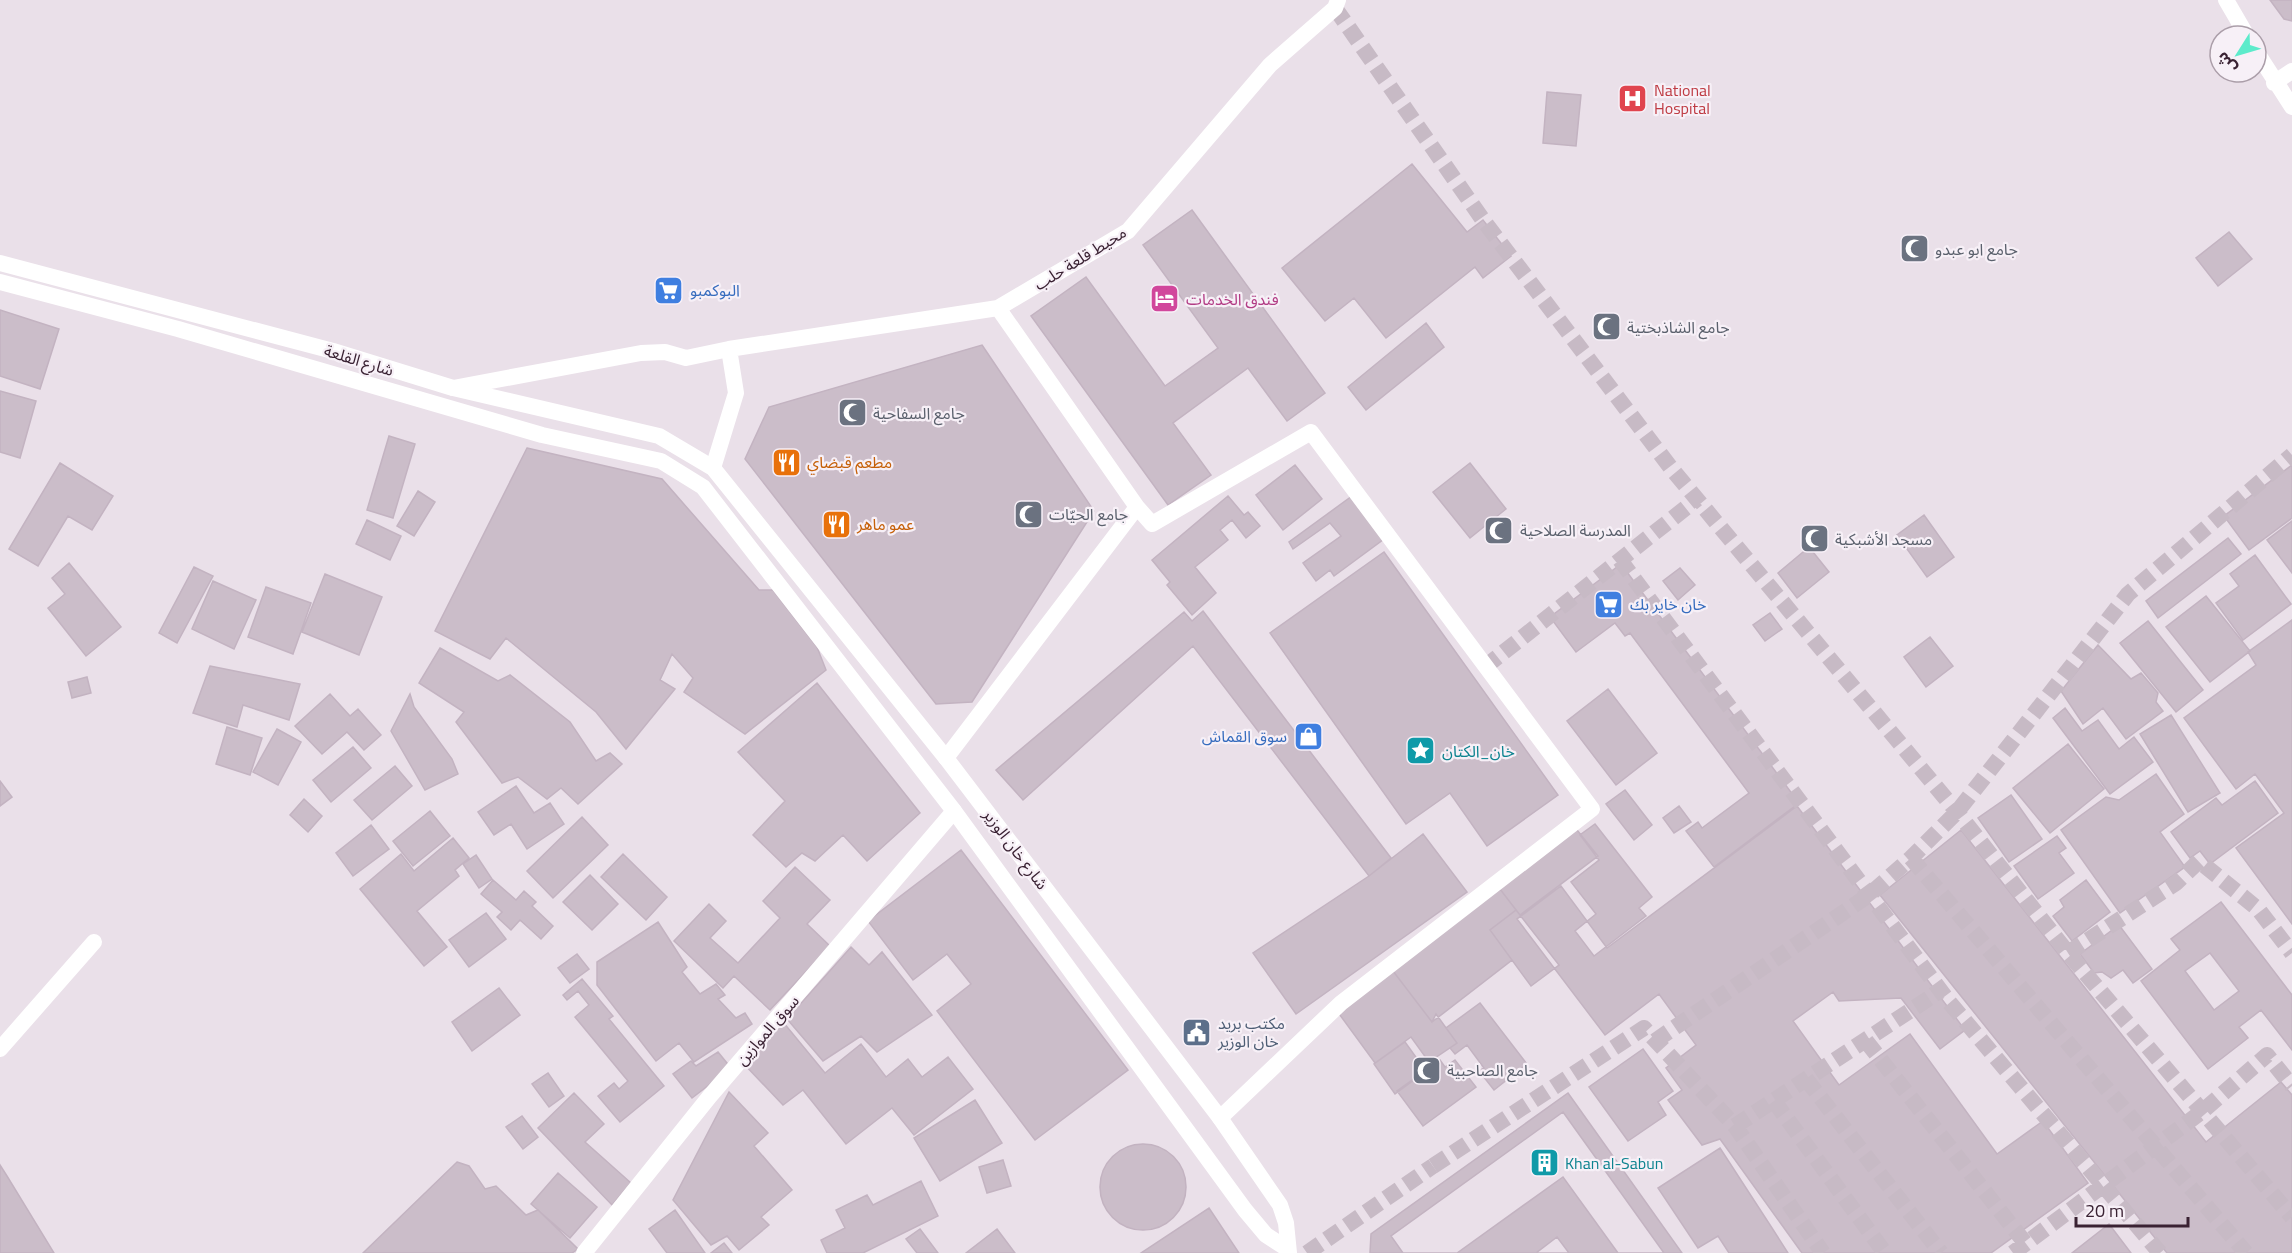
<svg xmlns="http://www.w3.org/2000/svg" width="2292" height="1253" font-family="'Titillium Web','Noto Sans Arabic',sans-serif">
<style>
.building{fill:#cbbdc9;stroke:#c3b3c1;stroke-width:1.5;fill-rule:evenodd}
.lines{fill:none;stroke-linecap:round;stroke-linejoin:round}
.pedestrian-tunnel{stroke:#c7bac5;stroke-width:16;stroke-dasharray:16 8;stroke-linecap:butt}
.minor-tunnel{stroke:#c7bac5;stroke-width:16;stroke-dasharray:16 8;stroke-linecap:butt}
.minor{stroke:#fff;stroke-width:16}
.tertiary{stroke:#fff;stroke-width:16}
.labels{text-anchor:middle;stroke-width:4.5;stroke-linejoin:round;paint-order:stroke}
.health-label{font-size:16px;fill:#be3a42;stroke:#f7f0f7;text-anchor:start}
.worship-label{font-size:16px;fill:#5b616d;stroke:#f7f0f7;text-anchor:start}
.street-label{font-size:16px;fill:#3a2233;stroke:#f7f0f7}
.shop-label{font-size:16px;fill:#366cbe;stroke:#f7f0f7;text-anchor:start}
.hotel-label{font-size:16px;fill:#b23c85;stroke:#f7f0f7;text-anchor:start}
.food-label{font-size:16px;fill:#c56008;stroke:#f7f0f7;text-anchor:start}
.culture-label{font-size:16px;fill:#0d838f;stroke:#f7f0f7;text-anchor:start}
.service-label{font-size:16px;fill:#4e5e75;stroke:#f7f0f7;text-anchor:start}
</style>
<rect width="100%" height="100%" fill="#eae0e9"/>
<path class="building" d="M2270,0h22v21l-8,-2z
M1547,92l34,3 -5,51 -33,-3z
M1412,164l55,68 16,-12 28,36 -28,22 -8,-11 -89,71 -32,-40 -29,23 -43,-53z
M1192,210l133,183 -38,28 -39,-53 -75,55 38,52 -43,30 -137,-189 55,-39 79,109 53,-38 -75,-103z
M2229,232l23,27 -34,27 -22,-28z
M0,310l59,19 -19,60 -40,-13z
M1426,323l18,24 -78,63 -18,-23z
M982,345l112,166 -122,191 -36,2 -191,-245 24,-52z
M0,391l36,10 -16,57 -20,-6z
M389,436l26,8 -22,74 -26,-8z
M527,448l135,31 97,111h14l44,57 9,23 -81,64 -61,-42 9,-14 -21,-24 -12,26 15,9 -49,60 -30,-37 -90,-74 -16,21 -55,-28z
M60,463l53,33 -21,34 -24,-14 -30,50 -29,-17z
M1470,463l36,46 -36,29 -37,-46z
M1295,465l27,34 -39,31 -27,-35z
M2292,465v53l-43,32 -25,-34z
M418,491l17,11 -21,34 -17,-10z
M1228,496l16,19 4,-3 12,14 -14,12 -14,-18 -12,10 8,10 -33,27 21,26 -24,22 -25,-30 3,-3 -18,-22z
M1352,496l32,43 -50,37 -4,-6 -14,11 -13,-18 38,-27 -11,-13 -37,26 -4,-7z
M1924,515l30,42 -27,20 -30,-42z
M367,520l34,16 -11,24 -34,-16z
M2292,521v52l-25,-33z
M2228,538l13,16 -83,64 -12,-17z
M1809,547l20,25 -32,26 -19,-25z
M1384,552l174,243 -71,51 -37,-53 -44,31 -136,-191z
M2255,555l36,49 -48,36 -27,-37 23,-17 -9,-12z
M69,563l52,64 -35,29 -38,-48 17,-14 -13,-16z
M1621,564l178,239 -85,64 -28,-36 12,-9 4,6 47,-35 -119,-160 -5,3 -10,-13 -39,29 -26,-35z
M194,567l19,9 -36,67 -18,-10z
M1680,568l15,17 -17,15 -15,-19z
M325,574l57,23 -23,58 -57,-23z
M213,581l43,19 -22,49 -42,-20z
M266,587l45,16 -18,51 -45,-17z
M2206,596l44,55 -40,31 -44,-55z
M1203,611l188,247 -22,18 -176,-230 -170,154 -27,-30 188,-158 8,9z
M1770,613l12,16 -17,12 -12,-16z
M2292,620v304l-56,-76 48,-35 -29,-39 -19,15 -52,-71 72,-53 -8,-13z
M2148,621l55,69 -27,22 -56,-69z
M1930,637l23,29 -27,21 -22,-30z
M2098,645l33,34 10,-6 17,20 -2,9 7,9 -37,28 -23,-31 -20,16 -22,-33z
M440,648l58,33 12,-6 60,47 26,39 14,-8 12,11 -44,40 -17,-16 -14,11 -29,-22 -16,6 -46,-61 8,-10 -45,-29z
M210,666l90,18 -11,36 -46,-15 -6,22 -44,-14z
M87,677l4,16 -19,5 -4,-16z
M817,683l103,130 -53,48 -24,-26 -28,26 -13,-8 -16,14 -33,-32 32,-34 -47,-49z
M1608,689l49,64 -41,32 -49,-64z
M330,694l20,22 8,-7 23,26 -17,15 -17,-18 -25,22 -27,-28z
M410,694l4,13 38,52 6,15 -33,16 -34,-59z
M2065,708l17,23 16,-11 21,29 15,-12 19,25 -43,32 -57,-76z
M2171,715l49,78 -32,19 -48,-78z
M227,727l35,11 -12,37 -34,-11z
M277,729l24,13 -23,43 -25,-13z
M2068,744l36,45 -54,44 -37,-45z
M353,747l18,21 -40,34 -18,-22z
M395,766l17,20 -40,34 -18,-20z
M2156,774l28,40 -24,18 25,35 -65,46 -59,-83 45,-33 13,3z
M0,781l12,16 -12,9z
M2255,781l23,32 -68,51 -10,-13 -10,7 -19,-26 45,-34 6,7z
M516,786l18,27 16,-10 14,21 -37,25 -16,-25 -17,11 -16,-23z
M1625,790l27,35 -18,15 -28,-36z
M2011,795l31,44 -33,23 -31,-44z
M304,799l18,17 -14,16 -18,-17z
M1679,806l12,16 -17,11 -11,-15z
M1797,806l168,224 -25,19 -39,-51 -62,3 -6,-9 -40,29 46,64 71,-51 87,120 46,-33 45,62 -97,70h-189l-82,-114 -18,6 -34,-45 14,-10 -16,-22 30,-23 -37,-51 -54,41 -88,-116 44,-33 46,62z
M430,811l20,25 -37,30 -20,-25z
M582,817l26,28 -55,53 -26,-27z
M1595,824l57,73 -13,11 7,8 -52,40 -19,-25 21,-17 -25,-32 28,-22 -19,-25z
M371,825l18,24 -36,27 -17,-23z
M1573,825l25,31 -78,59 -24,-31z
M1961,830l245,312 75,-60 11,13v158h-125l-287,-358z
M1423,834l44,58 -171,122 -43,-61 116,-77z
M2057,836l9,12 -7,5 15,20 -36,26 -24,-33z
M453,838l16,20 -14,12 4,6 -42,35 30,36 -23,19 -64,-77 41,-35 13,17z
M961,850l167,220 -93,70 -98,-129 34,-27 -24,-30 -34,26 -45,-59z
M623,854l44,43 -21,23 -45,-43z
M476,855l16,24 -13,9 -16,-24z
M795,867l35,33 -23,24 23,22 -60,64 -36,-34 -11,12 -49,-47 35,-37 17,17 -16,17 28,25 42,-45 -17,-17z
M590,875l28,29 -26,26 -29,-28z
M493,880l23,20 8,-9 12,11 -4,4 21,20 -12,13 -21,-19 -9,10 -14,-13 5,-5 -21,-18z
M2086,880l24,32 -38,29 -19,-25 11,-9 -4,-7z
M1500,889l16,21 -26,20 22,30 -80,62 -39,-51z
M2221,902l71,93v55l-31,-40 -22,17 9,11 -40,31 -67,-88 39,-31 -9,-11zM2210,953l29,38 -25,19 -29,-39z
M1516,910l43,55 -28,21 -41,-56z
M486,913l20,26 -37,28 -20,-27z
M658,922l29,45 -5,5 18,22 16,-10 9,11 -7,4 18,19 9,-5 7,11 -58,38 -15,-19 -23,18 -59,-76v-23z
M2119,925l33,44 -19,14 -10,-13 -12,8 -9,-6 -8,1 -14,-19z
M851,947l18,18 13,-13 50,63 -55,37 -16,-16 -38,25 -36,-42z
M577,954l12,15 -19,14 -12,-15z
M1393,971l39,51 4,-8 21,29 -28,19 -18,-25 -36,26 -38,-52z
M582,979l31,37 -4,3 55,67 -44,36 -22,-26 16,-13 5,6 9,-8 -53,-64 14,-12 -11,-14 -11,9 -4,-5z
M499,988l21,27 -48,36 -20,-29z
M1480,1003l47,61 -33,26 -15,-19 5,-3 -17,-23 -12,9 -5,-6 7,-5 -11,-15z
M783,1022l42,51 36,-29 25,33 22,-18 14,18 26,-20 25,32 -59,46 -22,-27 -46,36 -43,-54 -20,15 -40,-42z
M1405,1042l21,29 -31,23 -21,-30z
M1643,1049l30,42 -15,11 8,13 -38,26 -39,-54z
M718,1052l13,16 -39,30 -19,-24 18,-13 5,5z
M1440,1060l5,7 10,-7 21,27 -53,39 -26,-35z
M548,1073l16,23 -15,11 -17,-23z
M729,1092l39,41 -14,13 38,44 -31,27 8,8 -30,25 -12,-14 -16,9 -38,-45z
M574,1093l30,31 -19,18 46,41 -19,22 -74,-77z
M1568,1093l114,160h-312l1,-19z
M975,1100l27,43 -62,38 -26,-43z
M1563,1112l101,141h-46l-55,-76 -106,76h-54l-12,-17z
M522,1116l16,21 -15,12 -17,-22z
M1100 1187a43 43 0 1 1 86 0a43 43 0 1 1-86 0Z
M1720,1148l52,80 16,25h-59l-11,-17 -20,12 -40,-60z
M1003,1160l8,26 -24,7 -8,-26z
M457,1162l12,4 16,23 11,-3 30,29 12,-5 40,39 -6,4h-209z
M0,1165l7,11 47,77h-54z
M558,1173l39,34 -27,31 -39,-34z
M921,1181l17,35 -75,37h-36l-6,-13 24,-12 -9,-18 31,-15 6,10z
M1209,1208l30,45h-98z
M675,1210l30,43h-38l-18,-24z
M2109,1224l22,29h-59z
M920,1229l18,24h-21l-11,-14z
M997,1229l18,24h-49z
M1557,1237l12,16h-33z
M724,1243l8,10h-21z"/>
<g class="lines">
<path class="pedestrian-tunnel" d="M1335,8l148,212 188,248 286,344 111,141 224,264
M1620,560l329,442 211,251
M1485,667l212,-168
M1911,858l335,395
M2068,953l108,-70 23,-22 59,48 34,44
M1655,1041l214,-146 42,-37 46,-46 171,-218 164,-139
M1866,1041l160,203
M1806,1079l135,174
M1774,1101l111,152
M1735,1126l205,-135
M1433,1166l211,-138 91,98 88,127
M2013,1253l191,-143 63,-55 25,31"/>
<path class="minor-tunnel" d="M1307,1253l126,-87"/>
<path class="minor" d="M2226,0l21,36
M2256,51l36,56
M2274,83l18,-12
M998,308l139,199 15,17 159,-92 281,377 -251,194 -121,115
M729,349l269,-41 130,-77 142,-166 65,-57 3,-8
M453,388l188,-35 24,-1 21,6 43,-9 7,44 -23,75
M946,758l191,-251
M0,1049l94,-107
M584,1253l126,-157 244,-285"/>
<path class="tertiary" d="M0,263l333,88 120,37 206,48 54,32 233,290 274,360 60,87 6,18 3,30
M0,282l178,47 364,106 119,26 42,26 251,324 291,399 21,25 20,13"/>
</g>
<defs>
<symbol id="hospital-square" viewBox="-11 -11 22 22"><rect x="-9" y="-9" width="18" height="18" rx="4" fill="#e0444e" stroke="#f7f0f7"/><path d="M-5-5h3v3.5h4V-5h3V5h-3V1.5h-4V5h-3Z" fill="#fff"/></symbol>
<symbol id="mosque-square" viewBox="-11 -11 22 22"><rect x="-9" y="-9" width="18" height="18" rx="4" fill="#6b7280" stroke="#f7f0f7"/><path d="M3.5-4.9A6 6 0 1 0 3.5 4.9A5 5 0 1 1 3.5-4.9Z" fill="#fff"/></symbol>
<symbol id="supermarket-square" viewBox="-11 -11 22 22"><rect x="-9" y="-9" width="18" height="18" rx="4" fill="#3f7fe0" stroke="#f7f0f7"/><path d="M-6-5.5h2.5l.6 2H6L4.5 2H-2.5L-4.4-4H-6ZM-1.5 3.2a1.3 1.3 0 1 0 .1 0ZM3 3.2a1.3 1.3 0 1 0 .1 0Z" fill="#fff"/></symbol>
<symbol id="hotel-square" viewBox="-11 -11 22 22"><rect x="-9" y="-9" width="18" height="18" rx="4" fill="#d1479c" stroke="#f7f0f7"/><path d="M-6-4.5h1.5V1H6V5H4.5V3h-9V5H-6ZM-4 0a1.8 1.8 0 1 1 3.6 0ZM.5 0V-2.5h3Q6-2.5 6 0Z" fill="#fff"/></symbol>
<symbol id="restaurant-square" viewBox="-11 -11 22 22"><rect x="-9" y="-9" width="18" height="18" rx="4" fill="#e8710a" stroke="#f7f0f7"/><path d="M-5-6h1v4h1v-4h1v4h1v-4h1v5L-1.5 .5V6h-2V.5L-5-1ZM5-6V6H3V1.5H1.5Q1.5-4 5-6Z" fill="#fff"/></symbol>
<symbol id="shop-square" viewBox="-11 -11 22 22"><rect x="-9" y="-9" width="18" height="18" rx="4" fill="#3f7fe0" stroke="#f7f0f7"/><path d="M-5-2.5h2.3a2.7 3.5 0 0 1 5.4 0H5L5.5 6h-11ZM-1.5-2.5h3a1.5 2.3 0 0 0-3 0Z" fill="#fff"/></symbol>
<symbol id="sight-square" viewBox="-11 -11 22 22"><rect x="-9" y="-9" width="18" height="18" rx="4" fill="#0f9aa8" stroke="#f7f0f7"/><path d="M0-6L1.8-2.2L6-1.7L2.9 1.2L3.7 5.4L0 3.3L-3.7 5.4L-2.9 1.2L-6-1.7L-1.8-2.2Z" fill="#fff"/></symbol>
<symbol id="civic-square" viewBox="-11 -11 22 22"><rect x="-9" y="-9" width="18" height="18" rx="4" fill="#5c6f8a" stroke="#f7f0f7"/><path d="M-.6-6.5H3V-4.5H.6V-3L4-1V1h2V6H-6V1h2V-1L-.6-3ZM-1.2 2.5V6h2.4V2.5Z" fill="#fff"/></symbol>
<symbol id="building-square" viewBox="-11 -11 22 22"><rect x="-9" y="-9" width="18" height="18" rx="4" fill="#0f9aa8" stroke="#f7f0f7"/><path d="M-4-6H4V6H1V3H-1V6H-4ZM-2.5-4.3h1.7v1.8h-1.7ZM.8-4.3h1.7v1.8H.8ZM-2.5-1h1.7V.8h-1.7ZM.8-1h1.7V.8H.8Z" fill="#fff"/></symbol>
</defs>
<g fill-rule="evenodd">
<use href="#hospital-square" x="1616" y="82" width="33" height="33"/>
<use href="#mosque-square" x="1898" y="232" width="33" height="33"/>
<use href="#supermarket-square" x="652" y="274" width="33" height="33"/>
<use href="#hotel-square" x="1148" y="282" width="33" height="33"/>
<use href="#mosque-square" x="1590" y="310" width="33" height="33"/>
<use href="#mosque-square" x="836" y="396" width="33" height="33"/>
<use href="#restaurant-square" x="770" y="446" width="33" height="33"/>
<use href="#mosque-square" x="1012" y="498" width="33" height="33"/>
<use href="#restaurant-square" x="820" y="508" width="33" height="33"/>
<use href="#mosque-square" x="1482" y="514" width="33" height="33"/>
<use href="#mosque-square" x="1798" y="522" width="33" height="33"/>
<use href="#supermarket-square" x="1592" y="588" width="33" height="33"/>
<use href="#shop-square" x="1292" y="720" width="33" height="33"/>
<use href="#sight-square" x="1404" y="734" width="33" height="33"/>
<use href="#civic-square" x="1180" y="1016" width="33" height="33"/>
<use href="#mosque-square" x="1410" y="1054" width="33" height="33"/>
<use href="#building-square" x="1528" y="1146" width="33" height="33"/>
</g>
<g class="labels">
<g class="health-label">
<text x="1654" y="96">National<tspan x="1654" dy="18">Hospital</tspan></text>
</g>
<g class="worship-label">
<text x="1935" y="255">جامع ابو عبدو</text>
<text x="1627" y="333">جامع الشاذبختية</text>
<text x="873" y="419">جامع السفاحية</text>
<text x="1049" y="520">جامع الحيّات</text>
<text x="1520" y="536">المدرسة الصلاحية</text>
<text x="1835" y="545">مسجد الأشبكية</text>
<text x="1447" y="1076">جامع الصاحبية</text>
</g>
<g class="street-label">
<text transform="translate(1080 258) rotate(-32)" y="6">محيط قلعة حلب</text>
<text transform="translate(359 360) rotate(17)" y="6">شارع القلعة</text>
<text transform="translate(1016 849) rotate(53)" y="6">شارع خان الوزير</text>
<text transform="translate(767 1030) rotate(-49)" y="6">سوق الموازين</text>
</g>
<g class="shop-label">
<text x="690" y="296">البوكمبو</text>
<text x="1630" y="610">خان خاير بك</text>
<text x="1287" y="742" text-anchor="end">سوق القماش</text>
</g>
<g class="hotel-label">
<text x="1186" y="305">فندق الخدمات</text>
</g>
<g class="food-label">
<text x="807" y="468">مطعم قبضاي</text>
<text x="857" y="530">عمو ماهر</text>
</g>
<g class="culture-label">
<text x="1442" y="757">خان_الكتان</text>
<text x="1565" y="1169">Khan al-Sabun</text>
</g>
<g class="service-label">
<text x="1218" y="1029">مكتب بريد<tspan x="1218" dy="18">خان الوزير</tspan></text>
</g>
</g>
<g transform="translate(2238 54) rotate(233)"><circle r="28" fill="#f7f0f7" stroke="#ab9ea9" stroke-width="1.5"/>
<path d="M0-4.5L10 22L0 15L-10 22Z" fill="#5debcb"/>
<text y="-9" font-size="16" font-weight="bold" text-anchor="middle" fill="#3a2233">ش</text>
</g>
<path d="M2076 1217v9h112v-9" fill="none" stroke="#3a2233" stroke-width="3"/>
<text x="2085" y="1217" font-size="18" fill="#3a2233" stroke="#f7f0f7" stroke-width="4.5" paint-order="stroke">20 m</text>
</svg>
